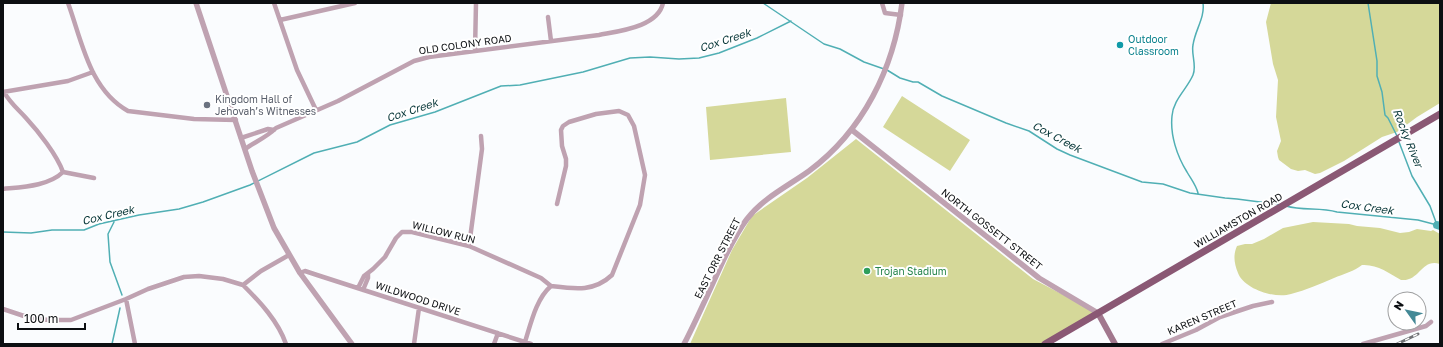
<svg xmlns="http://www.w3.org/2000/svg" width="1443" height="347" font-family="'Golos Text',sans-serif">
<style>
.green{fill:#d5d899}
.lines{fill:none;stroke-linecap:round;stroke-linejoin:round}
.stream{stroke:#50afb4;stroke-width:1.5}
.river{stroke:#50afb4;stroke-width:8}
.minor{stroke:#bfa2b1;stroke-width:4.5}
.tertiary{stroke:#bfa2b1;stroke-width:5.5}
.secondary{stroke:#a1778d;stroke-width:6}
.primary{stroke:#8a5874;stroke-width:7}
.rail-casing{stroke:#707275;stroke-width:3}
.rail{stroke:#fff;stroke-width:1.5;stroke-dasharray:4.5;stroke-linecap:butt}
.culture-dot{fill:#0f9aa8;stroke:#fff;stroke-width:1.5}
.worship-dot{fill:#6b7280;stroke:#fff;stroke-width:1.5}
.leisure-dot{fill:#2e9e5b;stroke:#fff;stroke-width:1.5}
.labels{text-anchor:middle;stroke-width:4;stroke-linejoin:round;paint-order:stroke}
.culture-label{font-size:10px;fill:#0d838f;stroke:#fff;text-anchor:start}
.street-label{font-size:10px;fill:#0c0f12;stroke:#fff}
.worship-label{font-size:10px;fill:#5b616d;stroke:#fff;text-anchor:start}
.leisure-label{font-size:10px;fill:#27864d;stroke:#fff;text-anchor:start}
.water-label{font-size:11px;font-style:italic;fill:#09383a;stroke:#fff}
</style>
<rect width="100%" height="100%" fill="#fafcfe"/>
<path class="green" d="M1271,3h169v100l-23,14 -20,15 -15,5 -38,24 -24,12 -5,1 -10,-4 -7,1 -7,-2 -12,-9 -1,-3 -1,-6 4,-10 -5,-24 2,-37 -5,-16 -7,-42z
M902,96l68,44 -20,31 -67,-44z
M786,98l5,54 -81,8 -4,-53z
M856,139l177,140 65,34 -53,31h-355l42,-94 20,-34 55,-38z
M1313,222l36,2 8,2 23,2 20,5 9,-1 8,-3 14,2 2,-1 7,4v30c-19,-6 -20,18 -39,16 -12,-7 -24,-16 -39,-15 -7,6 -19,9 -28,13 -14,6 -28,12 -43,16 -16,5 -47,-5 -53,-21 -4,-10 -5,-18 -1,-27l8,-2h7l12,-5 19,-11z"/>
<g class="lines">
<path class="stream" d="M763,3l61,41 16,5 24,13 20,7
M1368,3l9,58v15l5,16 3,23 3,3 9,18
M887,70l13,8 13,4h5l24,14 64,27 23,8 28,18 13,6 72,27 21,2 27,9 35,5 12,1 23,3h12l8,3
M1399,142l13,34 18,30 7,19
M1198,193c-2,-8 -7,-14 -11,-21 -10,-16 -17,-37 -15,-56 1,-16 15,-27 21,-41 4,-9 -2,-21 0,-30 2,-15 12,-27 10,-42
M1286,206c17,5 34,1 51,6l81,8 19,5
M114,222l-6,12 2,28 12,33
M3,232l28,1 21,-3h32l15,-6 40,-9 40,-6 24,-7 47,-17 64,-32 43,-11 33,-17 45,-13 66,-26 19,-1 63,-13 47,-14 20,-1 29,2 20,-1 20,-5 38,-15 34,-17
M112,344l8,-36"/>
<path class="river" d="M1437,225l3,1"/>
<path class="minor" d="M68,3c14,38 21,86 60,108l66,8 42,1
M274,3l23,67 19,40
M882,3l3,10 16,2
M548,17l3,24
M280,20l75,-17
M475,51l1,-48
M3,92l65,-11 25,-9
M4,92c6,11 14,17 22,26 12,13 31,37 37,54l31,6
M241,138l27,-9 6,1
M245,149c10,-7 22,-12 31,-21l62,-27 76,-40 15,-4 170,-22c20,-4 59,-8 64,-32
M3,189c19,-2 46,-3 60,-17
M469,246l13,-97 -1,-13
M300,273l5,-2 12,4 214,69
M243,285c17,17 35,36 43,59
M358,288l6,-12 9,-7 12,-12 11,-19 6,-6h10l57,14 72,32 10,8
M363,290l5,-12v-4
M126,299l9,45
M3,309l27,9 19,2h22l55,-21 22,-10 36,-12 15,-1 24,3 20,6 18,-14 28,-16
M525,342c6,-19 11,-43 26,-56 24,3 43,6 61,-11l28,-70 5,-30 -11,-49 -6,-11 -9,-4 -23,3 -27,8 -6,4 -2,4 1,16 4,13v7l-9,38
M414,344l5,-36
M494,344l4,-11
M1162,344l34,-14 24,-13 33,-11 19,-4
M1363,344l63,-18 5,-4"/>
<path class="tertiary" d="M196,3l56,168 22,57 26,45 52,71
M852,130l187,148 59,35
M684,344c14,-27 26,-55 39,-83 7,-14 14,-29 24,-42 16,-21 41,-33 62,-48 54,-40 85,-103 93,-168"/>
<path class="secondary" d="M1098,313l17,31"/>
<path class="primary" d="M1045,344l395,-230"/>
<defs>
<path id="rail" d="M1397,344l21,-10"/>
</defs>
<use href="#rail" class="rail-casing"/>
<use href="#rail" class="rail"/>
</g>
<circle class="culture-dot" cx="1120" cy="45" r="4"/>
<circle class="worship-dot" cx="207" cy="105" r="4"/>
<circle class="leisure-dot" cx="867" cy="271" r="4"/>
<g class="labels">
<g class="culture-label">
<text x="1128" y="43">Outdoor<tspan x="1128" dy="12">Classroom</tspan></text>
</g>
<g class="street-label">
<text transform="translate(465 44) rotate(-8)" y="4">OLD COLONY ROAD</text>
<text transform="translate(1238 220) rotate(-30)" y="4">WILLIAMSTON ROAD</text>
<text transform="translate(992 229) rotate(38)" y="4">NORTH GOSSETT STREET</text>
<text transform="translate(444 232) rotate(14)" y="4">WILLOW RUN</text>
<text transform="translate(717 258) rotate(-63)" y="4">EAST ORR STREET</text>
<text transform="translate(418 298) rotate(18)" y="4">WILDWOOD DRIVE</text>
<text transform="translate(1202 317) rotate(-23)" y="4">KAREN STREET</text>
</g>
<g class="worship-label">
<text x="215" y="103">Kingdom Hall of<tspan x="215" dy="12">Jehovah’s Witnesses</tspan></text>
</g>
<g class="leisure-label">
<text x="875" y="275">Trojan Stadium</text>
</g>
<g class="water-label">
<text transform="translate(725 40) rotate(-18)" y="4">Cox Creek</text>
<text transform="translate(412 110) rotate(-18)" y="4">Cox Creek</text>
<text transform="translate(1057 137) rotate(28)" y="4">Cox Creek</text>
<text transform="translate(1408 138) rotate(68)" y="4">Rocky River</text>
<text transform="translate(1367 207) rotate(8)" y="4">Cox Creek</text>
<text transform="translate(108 215) rotate(-13)" y="4">Cox Creek</text>
</g>
</g>
<rect width="1443" height="347" fill="none" stroke="#0c0f12" stroke-width="8"/>
<g transform="translate(1407 311) rotate(303)"><circle r="19" fill="#ffffff" stroke="#9e9fa0"/>
<path d="M0-3L7 15L0 10L-7 15Z" fill="#448996"/>
<text y="-6" font-size="11" font-weight="bold" text-anchor="middle" fill="#0c0f12">N</text>
</g>
<path d="M18 323v6h67v-6" fill="none" stroke="#0c0f12" stroke-width="2"/>
<text x="24" y="323" font-size="12" fill="#0c0f12" stroke="#ffffff" stroke-width="3" paint-order="stroke">100 m</text>
</svg>
